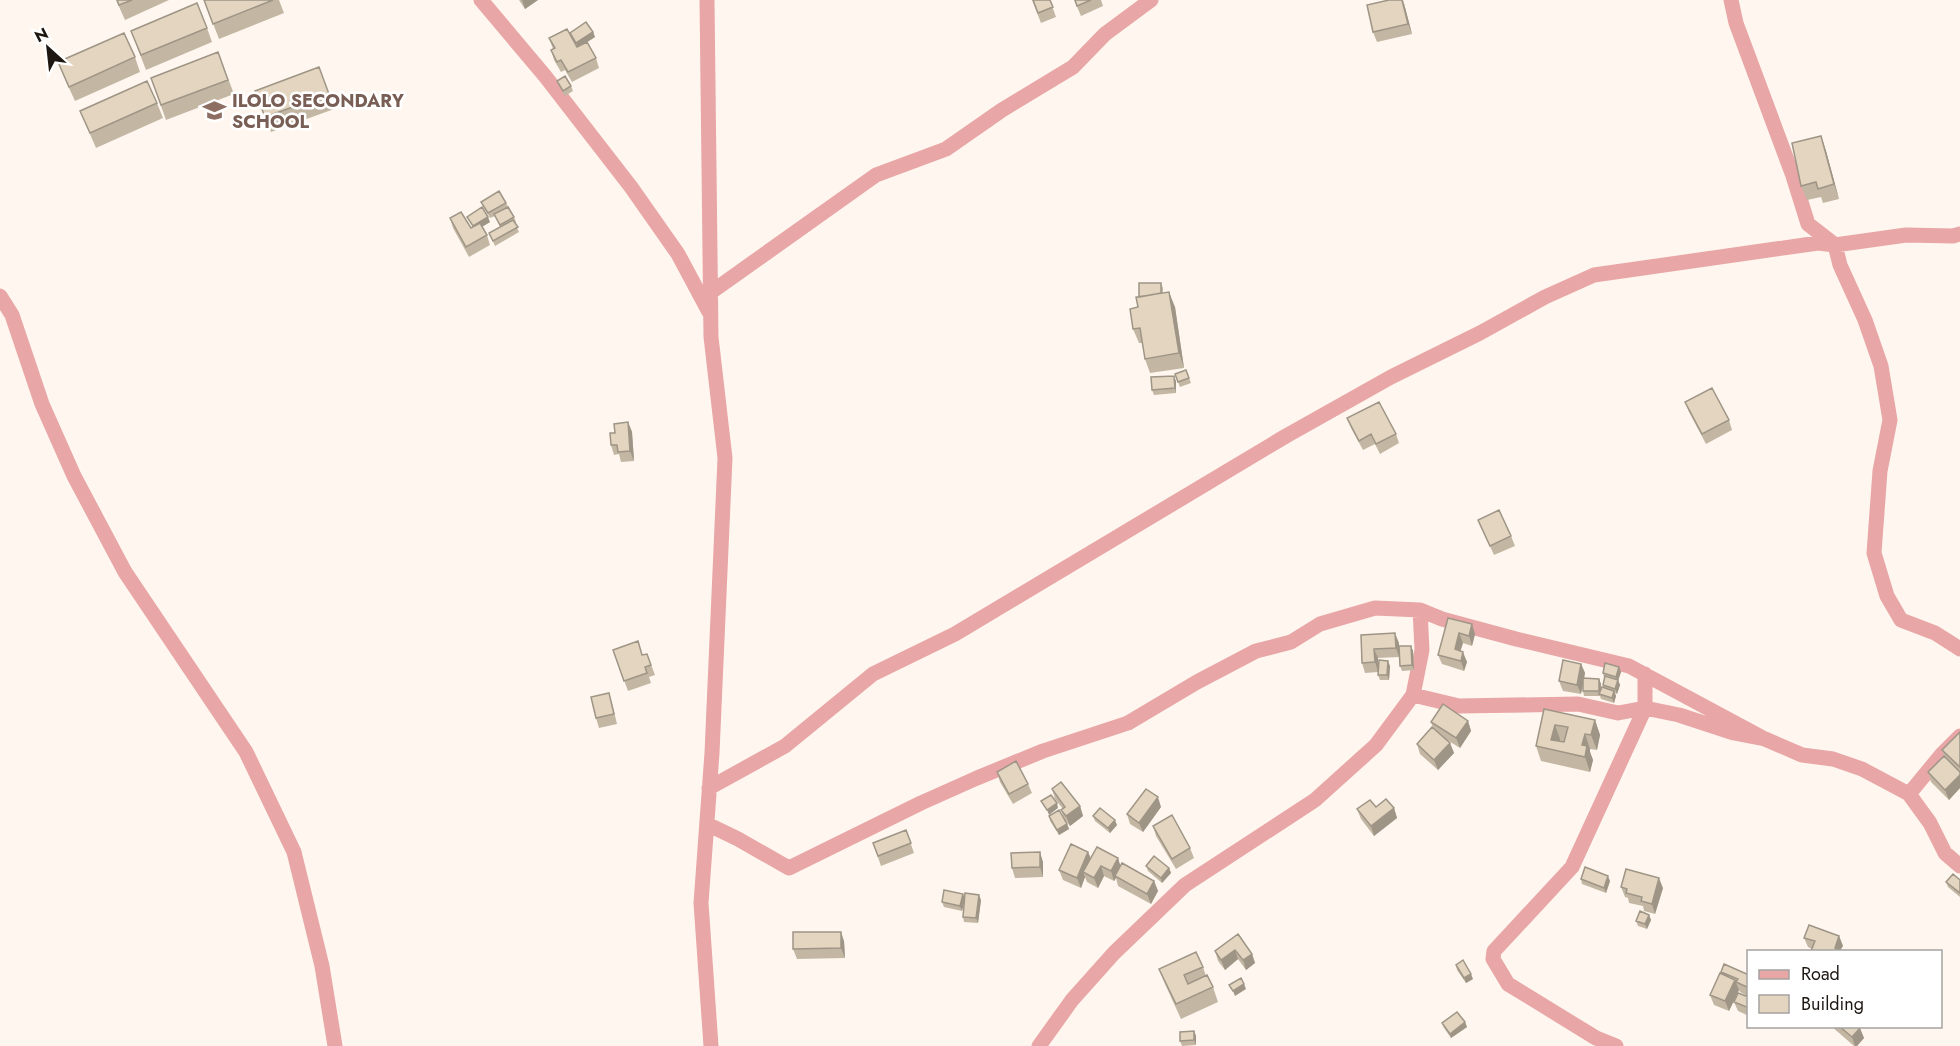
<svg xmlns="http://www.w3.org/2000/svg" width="1960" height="1046" font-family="Jost,sans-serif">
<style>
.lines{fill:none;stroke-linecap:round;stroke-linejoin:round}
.minor{stroke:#e9a6a7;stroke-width:15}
.wall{fill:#c3b7a4}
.shaded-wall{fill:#9f9586}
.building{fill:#e3d5bf;stroke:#9f9586;stroke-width:1.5;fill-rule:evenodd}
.labels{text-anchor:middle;stroke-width:5;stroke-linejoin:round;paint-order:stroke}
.education-label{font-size:18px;font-weight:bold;fill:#785e54;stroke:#fff;text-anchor:start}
</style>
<rect width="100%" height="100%" fill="#fff7ef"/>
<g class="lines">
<path class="minor" d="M481,0l64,76 86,111 47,67 31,58
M707,0l4,337 14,121 -13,295 -11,150 10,143
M1731,0l5,23 57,153 15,48 27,21 5,20 25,55 16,46 9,54 -10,51 -6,82 13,43 14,24 34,13 25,16
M710,293l166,-118 70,-26 56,-39 71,-43 32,-33 46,-34
M0,296l12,19 30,89 32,72 51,96 121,180 48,100 28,114 13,80
M1413,695l46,11 119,-2 40,9 27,-5 34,7 55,18 31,6 37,16 31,4 29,10 47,25 21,29 15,30 15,13
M709,788l76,-42 88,-72 82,-40 331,-198 105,-59 89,-44 65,-36 49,-22 224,-32 17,2 71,-10 47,1 7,-2
M1909,794l33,-40 18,-18
M707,824l31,15 51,29 132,-65 56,-25 66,-27 85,-28 69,-41 59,-31 35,-9 29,-18 55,-16 45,2 22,9 74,20 113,27 136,73
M1039,1046l33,-46 42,-47 71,-68 130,-85 61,-55 37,-50 9,-45 -2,-40
M1616,1046l-20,-8 -88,-54 -15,-25 1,-8 78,-84 73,-159v-34"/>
</g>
<path class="wall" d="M116,0h53l-44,20z
M204,0h75l5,13 -65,26z
M519,0h19l-13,9z
M1032,0h18l6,17 -15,6z
M1074,0h27l2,6 -22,10z
M1403,0l9,34 -35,8 -4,-10z
M207,28l5,14 -66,28 -15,-39z
M593,32l2,5 -8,5 9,16 3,10 -27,14 -7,-12 -4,2 -7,-12 -3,-10 2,-1 -4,-11z
M218,52l16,42 -68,26 -15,-42z
M135,57l5,15 -65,29 -11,-24 -6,-15z
M319,67l15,42 -63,23 -16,-41z
M557,81l14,5 2,5 -8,5 -6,-10z
M157,103l6,15 -67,30 -16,-37z
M1821,136l5,15 13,48 -16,4 -2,-6 -14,3 -6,-14z
M481,202l25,1 8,14 2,5 -1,1 4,9 -24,14 -6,-13 11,-6 -5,-11 -5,2z
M467,217l23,5 -8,5 5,8 3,10 -21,12 -16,-29 -3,-10 21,10 2,-1z
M1161,283l2,5v5l12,14 9,61 -34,5 -5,-14 -2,-16h-4l-6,-14 5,-22z
M1186,370l5,13 -11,4 -5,-13z
M1176,381v12l-22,2 -2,-5z
M1685,402l44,18 3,10 -26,14 -17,-32z
M1347,418l49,16 3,9 -19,11 -5,-10 -12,6 -12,-22z
M628,422l4,10 2,29 -13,1 -2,-8 -5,1 -3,-10 4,-12z
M1478,520l33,16 4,10 -21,9z
M1448,618l27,16 -3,12 -9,-3 -3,8 7,11 -3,9 -22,-7 -4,-9z
M1361,635l38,8v3h12l2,5 1,19 -12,1 -2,-5 -1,-9 -21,1v11l12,-3 -1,14h-9l-2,-5v-3l-13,1 -3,-10z
M613,650l30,5 4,-1 8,21 -6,2 2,6 -23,8z
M1581,664l4,9 -1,5 15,1 2,5v6l2,-2v-3l1,-7 -1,-5 16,-6 2,5 -3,8 2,5 -3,9 -2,-1 1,3 -2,7 -13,-4 -1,-3h-16l-1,-5v-8l-2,11 -18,-3 -4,-10z
M612,703l5,21 -18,4 -3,-10z
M1544,709l51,11 5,15 -3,15 -7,-1v3l3,8 -3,12 -49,-11 -5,-15z
M1468,721l3,10 -11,17 -16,-10 6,5 4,10 -16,17 -18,-16 -3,-10 16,-16 -2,-6z
M1960,732v56l-11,12 -18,-18 -3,-10 17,-14 -3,-8z
M997,772l31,12 4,9 -19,11 -13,-22z
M1052,789l28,17 3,10 -13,10 -4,-5 3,8 -10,6 -9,-14 -1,-5 15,3 -3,-9 2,-1 -8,-10z
M1161,807l-18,25 -13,-8 -3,-10z
M1376,807l18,1 3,10 -23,18 -13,-17 -4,-10z
M1093,816l24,9 -7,8 -15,-12z
M1153,826l37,22 4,10 -18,11 -20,-33z
M906,830l8,23 -33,13 -8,-23z
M1088,852l3,6h27l2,8 34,15 4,10 -7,13 -33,-18 -2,-8 -2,3 -10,-5 -6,12 -11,-6 -2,-5 -4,11 -18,-8 -4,-10z
M1043,862v15l-28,1 -3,-10z
M1146,866l23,2 2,5 -9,10 -14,-12z
M1581,879l29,2 -4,12 -24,-9z
M1960,880v17l-12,-10 -2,-5z
M1621,887l42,1 -8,26 -11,-3 -1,-5 -14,-3 -1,-5 -3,-1z
M963,894l2,5 16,1 -3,23 -14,-1 -1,-5 1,-17 -2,11 -18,-4 -2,-5z
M1649,915l2,5 -4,9 -9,-3 -2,-5z
M1238,934l14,20 3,9 -9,7 -8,-11 -13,11 -7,-9 -3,-10z
M1839,936l4,10 -31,3 -4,-2 -4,-9z
M844,941l1,17 -48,1 -4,-10z
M1456,965l17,14 -7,4 -9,-13z
M1203,967l3,9 7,11 5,15 -37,17 -16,-35 -6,-15z
M1721,972l28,3v41l-11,-5 -4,-9 12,-7 -6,-3 -2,-4 1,2 -10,21 -15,-6 -4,-10 12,-21z
M1465,1022l2,5 -16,11 -7,-10 -2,-5z
M1831,1026h27l6,12 -7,8h-3z
M1194,1031l2,5v9l-14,1 -2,-5z"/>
<path class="shaded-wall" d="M522,0h16l-13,9z
M1403,0l2,7 7,27 -4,-10z
M593,32l2,5 -17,11 -2,-5z
M1821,136l5,15 13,48 -5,-15z
M488,217l2,5 -15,9 -2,-5z
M1169,292l6,15 9,61 -5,-15z
M1174,376l2,5v12l-1,-5z
M628,422l4,10 2,29 -4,-10z
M1472,624l3,10 -3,12 -3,-10z
M1395,633l4,10v14l-3,-9z
M1459,633l4,10 -5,16 -3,-10z
M1411,646l2,5 1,19 -2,-5z
M1374,649l4,9v14l-3,-10z
M1463,652l4,10 -3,9 -3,-10z
M1388,661l2,5 -1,14 -2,-5z
M1581,664l4,9 -4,21 -4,-9z
M1619,667l2,5 -3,9v-1l2,5 -3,9 -2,-5 3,-7 -2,-5z
M1599,679l2,5 -1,12 -1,-5z
M1614,691l2,5 -2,7 -2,-5z
M1595,720l5,15 -3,15 -6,-15z
M1468,721l3,10 -11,17 -4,-10z
M1555,725l5,14 -3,12 -6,-11z
M1585,734l5,15v3l3,8 -3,12 -5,-15 -3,-12z
M1450,743l4,10 -16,17 -4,-10z
M1960,775v13l-11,12 -4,-10z
M1158,797l3,10 -18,25 -4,-9z
M1057,803l1,5 -9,7 -2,-5z
M1080,806l3,10 -13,10 -4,-10z
M1394,808l3,10 -23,18 -3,-10z
M1115,820l2,5 -7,8 -2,-5z
M1067,824l2,5 -10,6 -2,-5z
M1040,852l3,10v15l-3,-10z
M1088,852l4,10 -9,10 2,5 -4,11 -4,-10z
M1118,858l3,10 -6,8 1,2 -2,3 -3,-10z
M1101,866l3,10 -6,12 -4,-10z
M1169,868l2,5 -9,10 -1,-5z
M1608,876l2,5 -4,12 -2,-5z
M1659,878l4,10 -8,26 -3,-10z
M1154,881l4,10 -7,13 -4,-10z
M963,894l2,5 -3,12 -2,-5z
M979,895l2,5 -3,23 -2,-5z
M1649,915l2,5 -4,9 -2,-5z
M841,932l3,9 1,17 -4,-10z
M1839,936l4,10 -3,5h-4l-1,-3z
M1235,950l3,9 -13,11 -4,-10z
M1252,954l3,9 -9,7 -3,-10z
M1471,974l2,5 -7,4 -2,-5z
M1735,980l4,10 -10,21 -4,-10z
M1244,984l2,5 -11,7 -2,-5z
M1465,1022l2,5 -16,11 -1,-4z
M1860,1028l4,10 -7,8h-2l-3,-9z
M1194,1031l2,5v9l-2,-5z"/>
<path class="building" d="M117,0h15l-13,5z
M204,0h69l-60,24z
M1033,0h17l3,7 -15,6z
M1075,0h16l-14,6z
M1389,0h13l6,24 -35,8 -6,-27z
M197,3l10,25 -66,27 -10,-24z
M586,22l7,10 -17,11 -6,-10z
M567,29l10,18 10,-5 9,16 -28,14 -7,-12 -4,2 -6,-12 4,-2 -6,-10z
M124,33l11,24 -66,30 -11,-25z
M218,52l10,28 -67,25 -10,-27z
M319,67l10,27 -64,23 -10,-26z
M565,76l6,10 -8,5 -6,-10z
M147,81l10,22 -67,30 -10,-22z
M1821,136l13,48 -16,5 -2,-7 -15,4 -9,-43z
M499,191l7,12 -18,10 -7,-11z
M482,207l6,10 -15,9 -6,-9z
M508,207l6,10 -14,8 -6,-11z
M461,212l10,16 9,-5 7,12 -21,12 -16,-29z
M513,220l5,7 -25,14 -4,-8z
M1139,283h22v10l-22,4z
M1169,292l10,61 -34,6 -5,-31 -7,1 -3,-20 8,-2 -2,-10z
M1186,370l3,8 -11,4 -3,-8z
M1174,376l1,12 -23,2 -1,-13z
M1712,388l17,32 -27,14 -17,-32z
M1379,402l17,32 -20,10 -5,-10 -12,7 -12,-23z
M628,422l2,29 -12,1 -1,-7h-6l-1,-12h5l-1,-9z
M1499,510l12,26 -21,10 -12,-26z
M1448,618l24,6 -3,12 -10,-3 -4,16 8,3 -2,9 -23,-6z
M1395,633l1,15 -22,1 1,13 -13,1 -1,-28z
M638,641l4,14 5,-1 4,11 -6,2 2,6 -23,8 -11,-31z
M1399,646h12l1,19 -12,1z
M1379,660l9,1 -1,14h-9z
M1563,660l18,4 -4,21 -18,-4z
M1605,663l14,4 -3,10 -13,-4z
M1605,676l13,4 -3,9 -12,-4z
M1583,678l16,1v12h-16z
M1602,687l12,4 -2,7 -13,-4z
M609,693l5,21 -18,4 -5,-21z
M1443,704l25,17 -12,17 -25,-16z
M1544,709l51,11 -4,15 -6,-1 -3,11 5,1 -2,11 -49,-11zM1555,725l13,2 -4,15 -13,-2z
M1432,727l18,16 -16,17 -17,-16z
M1960,732v35l-18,-17z
M1944,756l16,16v3l-15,15 -17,-18z
M1016,761l12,23 -19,10 -12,-22z
M1061,782l19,24 -14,10 -5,-6 4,-3 -13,-18z
M1146,789l12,8 -19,26 -12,-9z
M1051,795l6,8 -10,7 -6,-9z
M1386,799l8,9 -23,18 -14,-17 13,-9 6,7z
M1100,808l15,12 -7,8 -15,-12z
M1059,810l8,14 -10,6 -8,-14z
M1172,815l18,33 -18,11 -19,-33z
M906,830l5,13 -33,13 -5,-13z
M1071,844l17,8 -11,26 -18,-8z
M1097,847l21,11 -7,13 -10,-5 -7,12 -11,-6z
M1040,852v15l-28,1 -1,-15z
M1154,856l15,12 -8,10 -15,-12z
M1122,863l32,18 -7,13 -32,-18z
M1585,867l23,9 -4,12 -23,-9z
M1626,869l33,9 -7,26 -11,-3 1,-4 -16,-4 1,-4 -6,-2z
M1953,874l7,6v13l-14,-11z
M944,890l19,4 -3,12 -18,-4z
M965,893l14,2 -3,23 -13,-1z
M1640,911l9,4 -4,9 -9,-3z
M1809,925l30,11 -4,12 4,2v1h-28l4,-10 -11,-3z
M793,932h48v16l-48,1z
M1238,934l14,20 -9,6 -8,-10 -14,10 -6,-9z
M1196,952l7,15 -19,8 4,9 19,-9 6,12 -37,17 -17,-35z
M1463,960l8,14 -7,4 -8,-13z
M1724,964l25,11v13l-13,-6 2,-3 -17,-7z
M1720,973l15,7 -10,21 -15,-6z
M1241,978l3,6 -11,7 -4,-6z
M1749,989v19l-15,-6 4,-9 8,3z
M1457,1012l8,10 -15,12 -8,-11z
M1839,1026h19l2,2 -8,9z
M1194,1031v9l-14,1v-9z"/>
<defs>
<symbol id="school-bare" viewBox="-9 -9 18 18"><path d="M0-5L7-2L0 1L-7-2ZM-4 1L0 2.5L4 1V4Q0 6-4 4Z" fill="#8d6e63" stroke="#fff" stroke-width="2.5" paint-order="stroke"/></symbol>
</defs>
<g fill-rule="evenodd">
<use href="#school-bare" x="198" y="94" width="33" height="33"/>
</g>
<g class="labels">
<g class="education-label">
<text x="232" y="107">ILOLO SECONDARY<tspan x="232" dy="21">SCHOOL</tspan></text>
</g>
</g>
<rect x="1747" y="950" width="195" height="78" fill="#ffffff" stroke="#a5a2a0" stroke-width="1.5"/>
<rect x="1759" y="970" width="30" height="9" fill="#e9a6a7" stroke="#a5a2a0" stroke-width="1.5"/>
<text x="1801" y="980" font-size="18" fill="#1e1711">Road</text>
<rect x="1759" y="995" width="30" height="18" fill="#e3d5bf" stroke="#a5a2a0" stroke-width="1.5"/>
<text x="1801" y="1010" font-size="18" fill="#1e1711">Building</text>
<g transform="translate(48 48) rotate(333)" stroke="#ffffff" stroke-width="4.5" paint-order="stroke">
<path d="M0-4.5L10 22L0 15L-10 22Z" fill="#1e1711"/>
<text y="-9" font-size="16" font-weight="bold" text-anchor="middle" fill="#1e1711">N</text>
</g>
</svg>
